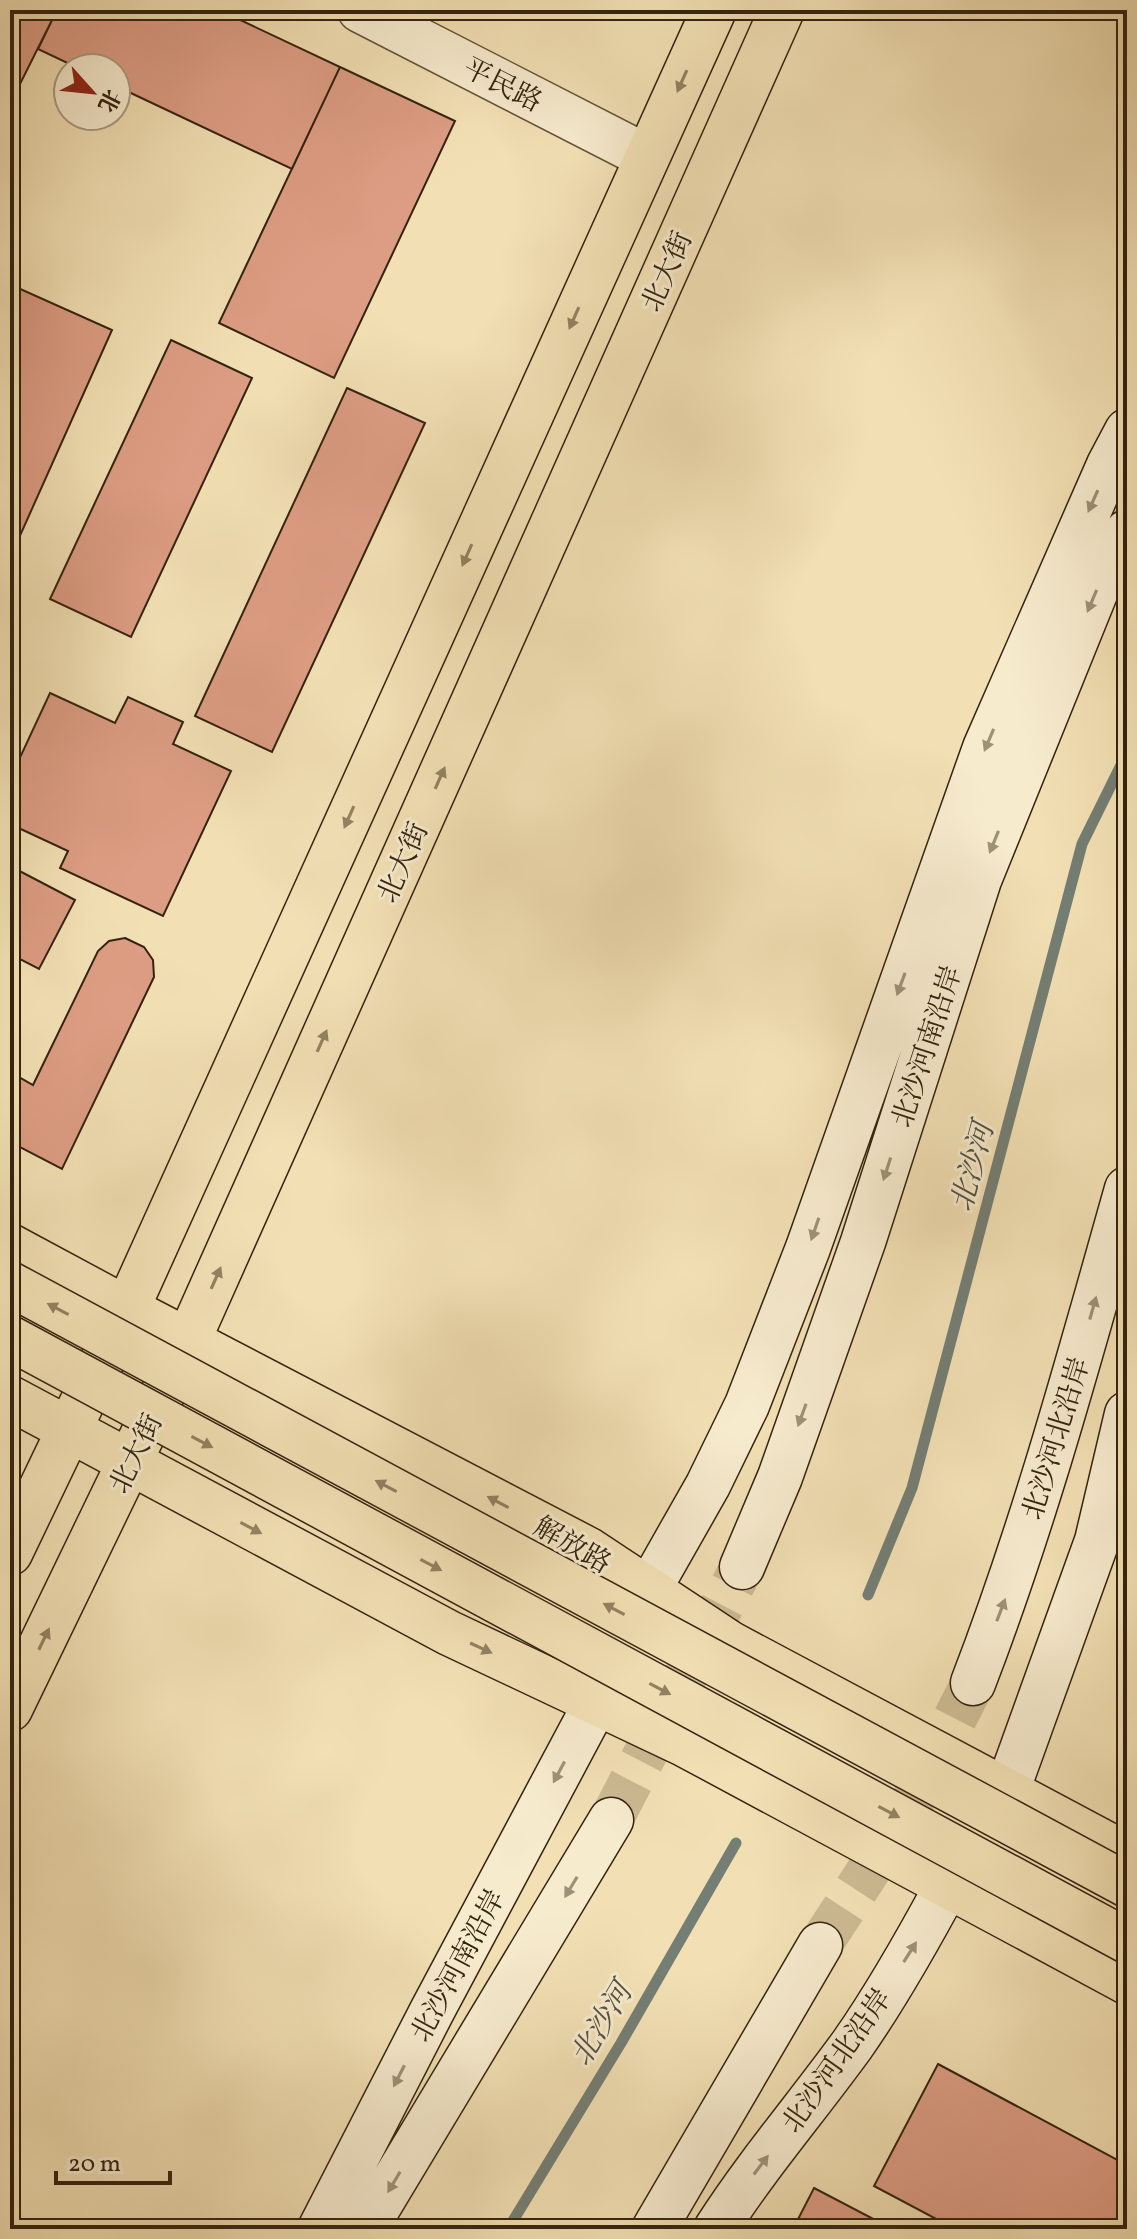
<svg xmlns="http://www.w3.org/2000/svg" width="1137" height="2239" font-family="Vollkorn,'Noto Serif SC',serif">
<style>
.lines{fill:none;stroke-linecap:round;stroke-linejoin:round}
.stream{stroke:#747e74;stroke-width:11}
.building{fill:#dd9d84;stroke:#34230f;stroke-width:2}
.secondary-tunnel{stroke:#ccba93;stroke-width:44;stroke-dasharray:44 22;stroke-linecap:butt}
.street-casing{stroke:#645238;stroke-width:47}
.secondary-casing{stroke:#34230f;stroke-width:47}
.primary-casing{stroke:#34230f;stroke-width:47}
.street{stroke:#f7ebce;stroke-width:44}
.secondary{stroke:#f7ebce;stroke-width:44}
.primary{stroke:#f2e0b4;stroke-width:44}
.primary-bridge-casing{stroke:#34230f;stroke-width:47;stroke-linecap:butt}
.primary-bridge{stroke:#f2e0b4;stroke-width:44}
.oneway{fill:#938262}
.oneway2{fill:#9f9178}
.labels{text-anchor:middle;stroke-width:6;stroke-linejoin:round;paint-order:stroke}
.street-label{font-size:28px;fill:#34230f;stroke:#f7ebce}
.water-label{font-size:30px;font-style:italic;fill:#545142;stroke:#f7ebce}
</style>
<rect width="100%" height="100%" fill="#f2e0b4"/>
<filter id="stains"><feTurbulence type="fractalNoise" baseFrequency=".0025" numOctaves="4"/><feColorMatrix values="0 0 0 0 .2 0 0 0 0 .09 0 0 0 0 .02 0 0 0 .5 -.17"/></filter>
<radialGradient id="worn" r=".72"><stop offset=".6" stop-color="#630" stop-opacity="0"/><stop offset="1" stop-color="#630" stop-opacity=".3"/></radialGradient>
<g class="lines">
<path class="stream" d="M868,1595l44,-107 170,-644 45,-91
M508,2229l113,-186 115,-200"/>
</g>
<path class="building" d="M10,10h47l-47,94z
M57,10h162l121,57 -48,102 -176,-83v-18h-38l-40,-19z
M340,67l115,54 -121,257 -115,-55z
M18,288l94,42 -102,228v-251z
M171,340l81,38 -121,259 -81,-38z
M347,388l78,35 -153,329 -77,-36z
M50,693l65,30 13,-26 55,25 -10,22 58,27 -68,145 -103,-48 8,-17 -58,-27v-45z
M10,866l65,34 -36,69 -29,-15z
M125,938l19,9 9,13 1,17 -92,192 -52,-27v-70l23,13 65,-134 11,-10z
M938,2064l189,101v64h-172l-81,-43z
M814,2188l69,36 -2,5h-88z"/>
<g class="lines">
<path class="secondary-tunnel" d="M611,1820l131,-253
M820,1945l88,-135 65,-127"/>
<defs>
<path id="street" d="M360,10l287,147"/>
<path id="secondary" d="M742,1567l38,-90 83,-235 116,-362 117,-289 31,-59
M649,1589l59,-104 39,-80 61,-157 177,-500 124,-283 18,-34
M973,1683c62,-161 107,-328 154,-494
M1007,1791l90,-250 30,-127
M320,2229l112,-218 164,-308
M365,2229l246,-409
M654,2229l166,-284
M716,2229c41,-64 91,-122 136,-184 35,-50 66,-105 95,-159"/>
<path id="primary" d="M10,1246l117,63 462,241 142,94 396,211
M10,1398l439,235 235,111 443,238
M10,1553l117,-244 587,-1299
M10,1709l178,-368 594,-1331"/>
</defs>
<use href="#street" class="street-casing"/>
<use href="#secondary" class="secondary-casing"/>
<use href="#primary" class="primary-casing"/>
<use href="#street" class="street"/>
<use href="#secondary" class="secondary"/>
<use href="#primary" class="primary"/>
<defs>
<path id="primary-bridge" d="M10,1284l1117,601
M10,1338l1117,603"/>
</defs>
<use href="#primary-bridge" class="primary-bridge-casing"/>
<use href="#primary-bridge" class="primary-bridge"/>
</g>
<defs><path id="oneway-solid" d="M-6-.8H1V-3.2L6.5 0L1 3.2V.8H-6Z" transform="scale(2)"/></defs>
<g class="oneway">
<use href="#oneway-solid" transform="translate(682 81) rotate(114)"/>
<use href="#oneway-solid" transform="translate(574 318) rotate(114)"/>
<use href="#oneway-solid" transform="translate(467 555) rotate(114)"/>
<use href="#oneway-solid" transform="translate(440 778) rotate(-66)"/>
<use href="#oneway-solid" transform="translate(349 817) rotate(114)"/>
<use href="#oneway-solid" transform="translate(322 1041) rotate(-66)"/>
<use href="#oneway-solid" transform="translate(216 1278) rotate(-66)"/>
<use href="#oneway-solid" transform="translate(58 1309) rotate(-152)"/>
<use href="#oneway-solid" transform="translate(202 1442) rotate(28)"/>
<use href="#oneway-solid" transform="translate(386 1486) rotate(-152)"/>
<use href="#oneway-solid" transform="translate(498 1502) rotate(-152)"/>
<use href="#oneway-solid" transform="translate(251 1528) rotate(28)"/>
<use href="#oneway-solid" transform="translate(431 1565) rotate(28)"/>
<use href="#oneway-solid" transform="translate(614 1609) rotate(-152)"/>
<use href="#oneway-solid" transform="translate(44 1639) rotate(-64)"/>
<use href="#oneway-solid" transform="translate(481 1648) rotate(25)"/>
<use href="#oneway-solid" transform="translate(660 1689) rotate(28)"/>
<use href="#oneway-solid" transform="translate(889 1812) rotate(28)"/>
</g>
<g class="oneway2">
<use href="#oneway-solid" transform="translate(1093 501) rotate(114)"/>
<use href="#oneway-solid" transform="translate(1092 601) rotate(113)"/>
<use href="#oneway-solid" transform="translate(989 740) rotate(113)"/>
<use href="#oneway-solid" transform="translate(994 842) rotate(112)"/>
<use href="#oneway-solid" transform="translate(901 984) rotate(110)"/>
<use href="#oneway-solid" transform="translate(887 1169) rotate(108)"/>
<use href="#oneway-solid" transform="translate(815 1229) rotate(109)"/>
<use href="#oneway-solid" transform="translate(1093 1308) rotate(-74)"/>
<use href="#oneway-solid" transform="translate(802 1415) rotate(110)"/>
<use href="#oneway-solid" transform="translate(1001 1610) rotate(-69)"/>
<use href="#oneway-solid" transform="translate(559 1772) rotate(118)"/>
<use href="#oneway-solid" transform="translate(571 1887) rotate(121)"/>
<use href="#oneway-solid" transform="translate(910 1952) rotate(-58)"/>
<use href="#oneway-solid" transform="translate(399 2076) rotate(117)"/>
<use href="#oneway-solid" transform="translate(761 2165) rotate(-53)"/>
<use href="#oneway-solid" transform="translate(394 2182) rotate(121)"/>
</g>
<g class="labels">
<g class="street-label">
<text transform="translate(503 84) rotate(27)" y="10">平民路</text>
<text transform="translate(666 271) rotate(-66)" y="10">北大街</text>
<text transform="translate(402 862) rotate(-66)" y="10">北大街</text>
<text transform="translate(926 1046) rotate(-72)" y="10">北沙河南沿岸</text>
<text transform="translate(1055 1438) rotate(-73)" y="10">北沙河北沿岸</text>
<text transform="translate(135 1453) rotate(-64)" y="10">北大街</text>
<text transform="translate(573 1544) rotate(30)" y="10">解放路</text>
<text transform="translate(457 1965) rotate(-62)" y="10">北沙河南沿岸</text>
<text transform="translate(836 2060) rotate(-55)" y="10">北沙河北沿岸</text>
</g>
<g class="water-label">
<text transform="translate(972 1167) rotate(-75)" y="10">北沙河</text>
<text transform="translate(601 2024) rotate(-59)" y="10">北沙河</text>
</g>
</g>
<rect width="1137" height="2239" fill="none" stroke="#f2e0b4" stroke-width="40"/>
<rect x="12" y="12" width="1113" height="2215" fill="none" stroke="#34230f" stroke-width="4"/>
<rect x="20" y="20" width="1097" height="2199" fill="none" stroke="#34230f" stroke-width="2"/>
<g transform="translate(92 92) rotate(117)"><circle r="38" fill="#f7ebce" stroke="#a99b82" stroke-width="2"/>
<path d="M0-6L14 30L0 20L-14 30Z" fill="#8f2418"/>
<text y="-12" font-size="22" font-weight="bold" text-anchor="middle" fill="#34230f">北</text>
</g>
<path d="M56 2171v12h114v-12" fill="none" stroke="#34230f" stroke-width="4"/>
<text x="68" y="2171" font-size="24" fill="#34230f" stroke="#f7ebce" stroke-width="6" paint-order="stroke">20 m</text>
<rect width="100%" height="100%" filter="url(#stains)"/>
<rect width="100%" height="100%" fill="url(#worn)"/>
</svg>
